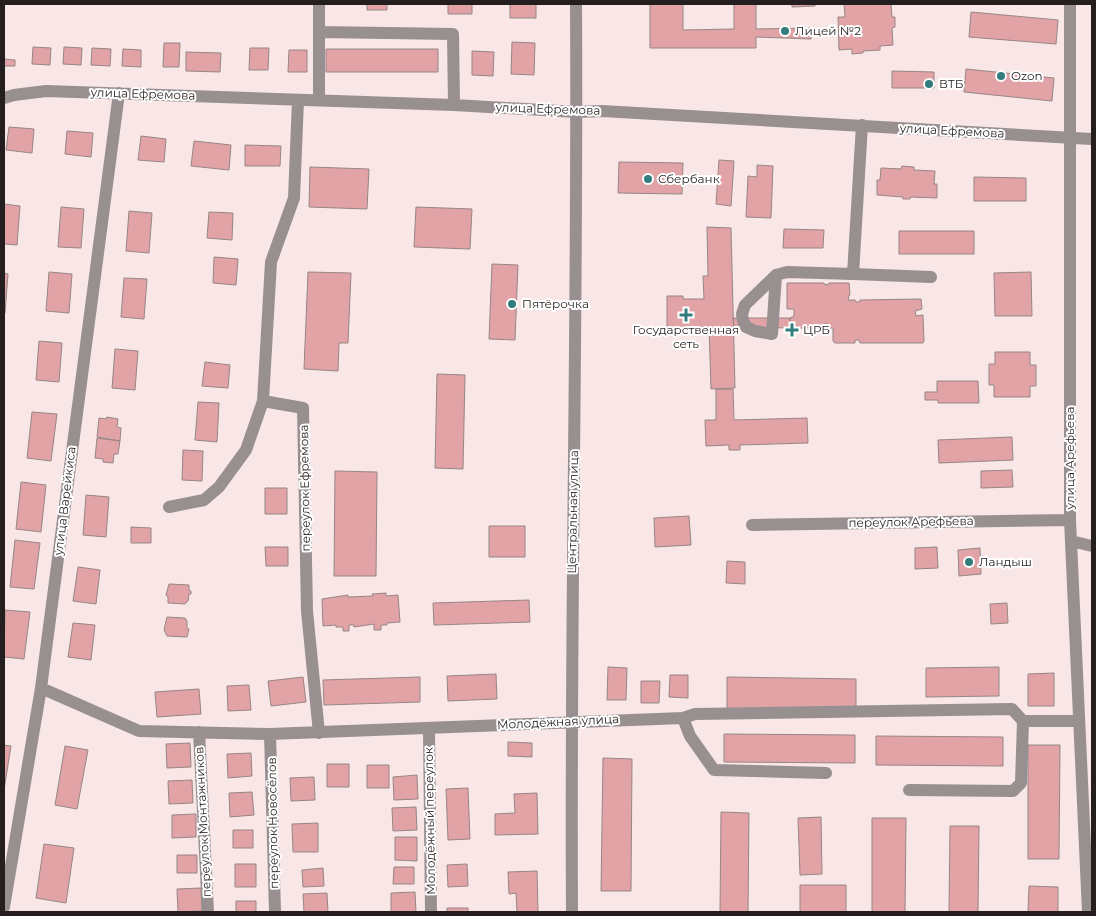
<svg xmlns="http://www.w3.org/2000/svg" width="1096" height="916" font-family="Montserrat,sans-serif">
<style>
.building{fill:#e1a3a5;stroke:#978686}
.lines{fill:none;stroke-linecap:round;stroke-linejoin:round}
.minor{stroke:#978f90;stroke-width:12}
.poi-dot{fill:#327c7d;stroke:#fff;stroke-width:2}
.labels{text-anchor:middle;stroke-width:4;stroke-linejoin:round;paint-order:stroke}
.poi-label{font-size:12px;fill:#251e1e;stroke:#fff;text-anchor:start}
.street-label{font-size:12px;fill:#251e1e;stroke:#fff}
</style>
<rect width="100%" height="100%" fill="#f9e6e7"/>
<path class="building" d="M367,4h20v6h-20z
M448,4h24v10h-24z
M510,4h26v14h-26z
M650,4h33v26l51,-1v-25h22v25l55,-1v11l-55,-2v11h-106z
M792,4h38h-15v2l-23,1z
M844,4h47l1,13h3v10l-3,1 1,17 -13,1v4l-17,1v2l-11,1v-5l-13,1 -1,-33h7z
M971,12l87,8 -2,24 -87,-7z
M512,42l23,1 -1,32 -23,-1z
M164,43h16l-1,24h-16z
M33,47l18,1 -1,17 -18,-1z
M64,47l18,1 -1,17 -18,-1z
M92,48l19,1 -1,17 -19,-1z
M250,48h19l-1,22h-19z
M123,49l18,1v17l-19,-1z
M326,49h112v23h-112z
M289,50h18v22h-19z
M472,51l22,1 -1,24 -21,-1z
M186,52l35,1 -1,19 -34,-1z
M4,59l11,1v6h-11z
M966,69l88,9 -2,23 -88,-9z
M892,71l42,1v16h-42z
M9,127l25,2 -2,24 -26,-3z
M67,131l26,2 -2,24 -26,-3z
M141,136l25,3 -2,23 -26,-2z
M194,141l37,4 -2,25 -38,-4z
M245,145l36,1 -1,20h-35z
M719,160l15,1 -3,45 -15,-2z
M619,162l64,1 -1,31 -64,-1z
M757,165l16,1 -2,52 -25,-1 2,-41 9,1z
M902,166l12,1v3l21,1 -1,13h3v14l-27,-1v2h-7v-2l-26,-2v-15h3l1,-12 20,1z
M310,167l59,2 -2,40 -58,-2z
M974,177l52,1v23h-52z
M4,204l16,2 -3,39 -13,-1z
M61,207l23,2 -3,39 -23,-1z
M416,207l56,2 -2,40 -56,-2z
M129,211l23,2 -3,40 -23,-2z
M209,212l24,1 -1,27 -25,-2z
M707,227l24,1 4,160 -24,1 -2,-62h-26v4h-16v-35h16v3h21l-1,-23h5z
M784,229l40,1 -1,18h-40z
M899,231h75v23h-75z
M214,257l24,2 -2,26 -23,-2z
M492,264l26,1 -3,75 -26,-1z
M49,272l23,2 -3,39 -23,-2z
M308,272l43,1 -3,70h-9l-1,28 -34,-2z
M1031,272l1,44h-37l-1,-43z
M4,273l4,1 -3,39h-1z
M124,278l23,1 -3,40 -23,-2z
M787,283h37v1l4,1 1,-2h20l1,12h-1l-1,5h7l1,2h3l1,-2 61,-1 1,10 -7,2 1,5 7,-1 1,26 -1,2h-63l-1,-3h-4v3h-20l-2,-2v-13h-5v-4h-4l-2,4h-32v-10l4,-2v-7h-7z
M733,318h57v10l-56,-1z
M39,341l23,2 -3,39 -23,-2z
M115,349l23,2 -3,39 -23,-2z
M995,352h35v13h6v21h-6v11h-36v-12h-5v-21h6z
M205,362l25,3 -2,23 -26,-2z
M437,374l28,1 -2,94 -28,-1z
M937,381h41l1,22h-41v-3h-13v-8h12z
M716,389h17l1,31 73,-2 1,25 -68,2v5h-11v-5l-23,1 -1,-26h11z
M198,402l21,1 -2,39 -22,-2z
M32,412l25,2 -6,47 -24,-3z
M107,417l11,2 -1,8 4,1 -1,13 -23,-4 2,-19 7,1z
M1012,437l1,23 -74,3 -1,-23z
M97,438l23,3 -2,13h-4l-1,9 -10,-1v-3l-8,-1z
M183,450l20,1 -1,30 -20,-1z
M1012,470l1,17 -32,1v-17z
M335,471l42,1 -1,104h-42z
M21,482l25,3 -5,47 -25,-3z
M265,488h22v26h-22z
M86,495l23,2 -3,40 -23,-2z
M689,516l2,29 -36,2 -1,-29z
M489,526h36v31h-36z
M131,527l20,1v15h-20z
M15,540l25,3 -6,46 -24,-2z
M265,547h23v19h-22z
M937,547l1,21 -23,1v-21z
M980,548l1,26 -22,2 -1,-26z
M727,561l18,1v22l-19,-1z
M78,567l22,3 -4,34 -23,-3z
M169,584l20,1v5l2,1v3h-2l-1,7 -3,3 -17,-1v-6l-2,-2z
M386,593v3l12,-1 2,27 -13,1v2h-6v5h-7v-6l-20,3v-2h-5v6h-6v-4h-7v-2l-13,1 -1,-27 26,-4v2l25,-1 -1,-2z
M529,600l1,22 -96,3 -1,-22z
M1007,603l1,20 -17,1 -1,-20z
M5,610l25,2 -6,47 -20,-2z
M167,617l18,1 2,3v8h2l-2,8 -20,-1 -3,-6z
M73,623l22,2 -4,35 -23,-3z
M608,667l19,1 -1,32h-19z
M999,667v29l-73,1v-29z
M1054,673v33h-26v-32z
M496,674l1,25 -49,2 -1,-25z
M670,675h18v23l-19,-1z
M303,677l3,25 -35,4 -3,-25z
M420,677v25l-96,3 -1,-25z
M727,677l129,2v31l-129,-1z
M641,681h19l-1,22h-18z
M249,685l2,25 -23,1 -1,-25z
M199,689l2,25 -44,3 -2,-25z
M724,734l131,1v28l-131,-1z
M876,736l127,1v29l-127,-1z
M508,742l24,1v14l-24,-1z
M190,743l1,24 -24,1 -1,-24z
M4,745l7,1 -7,44z
M1028,745h32l-1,114h-31z
M65,746l23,4 -11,59 -22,-4z
M251,753l1,23 -24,2 -1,-24z
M603,758l29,1 -1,132h-30z
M327,764h22v23h-22z
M367,765h22v23h-22z
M417,775l1,24 -24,1 -1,-23z
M314,777l1,23 -24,1 -1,-23z
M192,780l1,23 -24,1 -1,-23z
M468,788l2,51 -22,1 -2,-51z
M252,792l2,23 -24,2 -1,-24z
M537,793l1,41 -43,1v-21l20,-1 -1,-19z
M416,807l1,23 -24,1 -1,-23z
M721,812l28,1 -1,99h-28z
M196,814v23l-24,1v-23z
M821,817l1,57 -22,1 -2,-57z
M872,818h34l-1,94h-33z
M318,823v29h-25l-1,-28z
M950,826h29l-1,86h-29z
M233,830h20v18h-20z
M395,837h22v24l-22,-1z
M44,844l30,4 -8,55 -30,-5z
M177,855h20v18h-20z
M235,864h21v23h-21z
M467,864l1,22 -20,1 -1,-22z
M394,867h20v17h-21z
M323,868l1,18 -21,1 -1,-17z
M537,871l1,41h-21l-1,-19 -7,1 -1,-22z
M800,885h46v27h-46z
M1029,886l29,1v25h-30z
M201,888l1,23 -24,1 -1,-23z
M415,892l1,20h-25v-19z
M327,893l1,19h-24l-1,-18z
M236,901h20v11h-20z
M447,908h21v4h-21z"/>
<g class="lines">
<path class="minor" d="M1070,4v516l18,392
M319,32l134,2 1,71
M4,98l10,-3 32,-4 408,14 123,7 25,-1 490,28
M298,100l-4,98 -23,64 -8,139 40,7 4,203 12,122
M319,100v-96
M853,274l78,3
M776,275l-4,59 -17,-3 -9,-4 -3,-6 -1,-7 3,-9 31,-30 11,-3 66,2 9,-149
M169,507l35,-7 15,-13 27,-37 17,-49
M752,525l318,-5
M1071,541l21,5
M41,688l98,43 131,3 413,-16 12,-4 317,-5 11,12h56
M683,718l7,18 24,34 112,3
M429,729l2,183
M199,732l9,180
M270,734l5,178
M909,790l104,1 8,-8 2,-62
M4,907l37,-219 78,-595
M572,912c-2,-303 6,-605 4,-908"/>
</g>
<g class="poi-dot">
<circle cx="785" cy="31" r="5"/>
<circle cx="1001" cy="76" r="5"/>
<circle cx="929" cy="84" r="5"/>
<circle cx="648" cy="179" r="5"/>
<circle cx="512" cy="304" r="5"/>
<path d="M683.5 307.5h5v5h5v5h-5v5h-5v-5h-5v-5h5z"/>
<path d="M789.5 322.5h5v5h5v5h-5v5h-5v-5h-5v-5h5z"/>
<circle cx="969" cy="562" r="5"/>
</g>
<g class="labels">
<g class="poi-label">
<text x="795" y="35">Лицей №2</text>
<text x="1011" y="80">Ozon</text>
<text x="939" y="88">ВТБ</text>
<text x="658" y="183">Сбербанк</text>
<text x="522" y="308">Пятёрочка</text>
<text x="686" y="334" text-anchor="middle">Государственная<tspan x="686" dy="14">сеть</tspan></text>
<text x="803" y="334">ЦРБ</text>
<text x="979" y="566">Ландыш</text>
</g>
<g class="street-label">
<text transform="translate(143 94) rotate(2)" y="4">улица Ефремова</text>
<text transform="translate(548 109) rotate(2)" y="4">улица Ефремова</text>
<text transform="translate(952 131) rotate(3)" y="4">улица Ефремова</text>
<text transform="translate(1070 458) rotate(-90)" y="4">улица Арефьева</text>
<text transform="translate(305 488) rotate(-91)" y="4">переулок Ефремова</text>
<text transform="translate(65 501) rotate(-83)" y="4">улица Варейкиса</text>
<text transform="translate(573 512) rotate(-89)" y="4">Центральная улица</text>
<text transform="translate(911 522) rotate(-1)" y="4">переулок Арефьева</text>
<text transform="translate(558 722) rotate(-3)" y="4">Молодёжная улица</text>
<text transform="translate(430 821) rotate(-91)" y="4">Молодёжный переулок</text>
<text transform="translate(203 822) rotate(-93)" y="4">переулок Монтажников</text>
<text transform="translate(273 823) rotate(-91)" y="4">переулок Новосёлов</text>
</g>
</g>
<rect width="1096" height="916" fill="none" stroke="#251e1e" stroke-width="10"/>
</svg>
